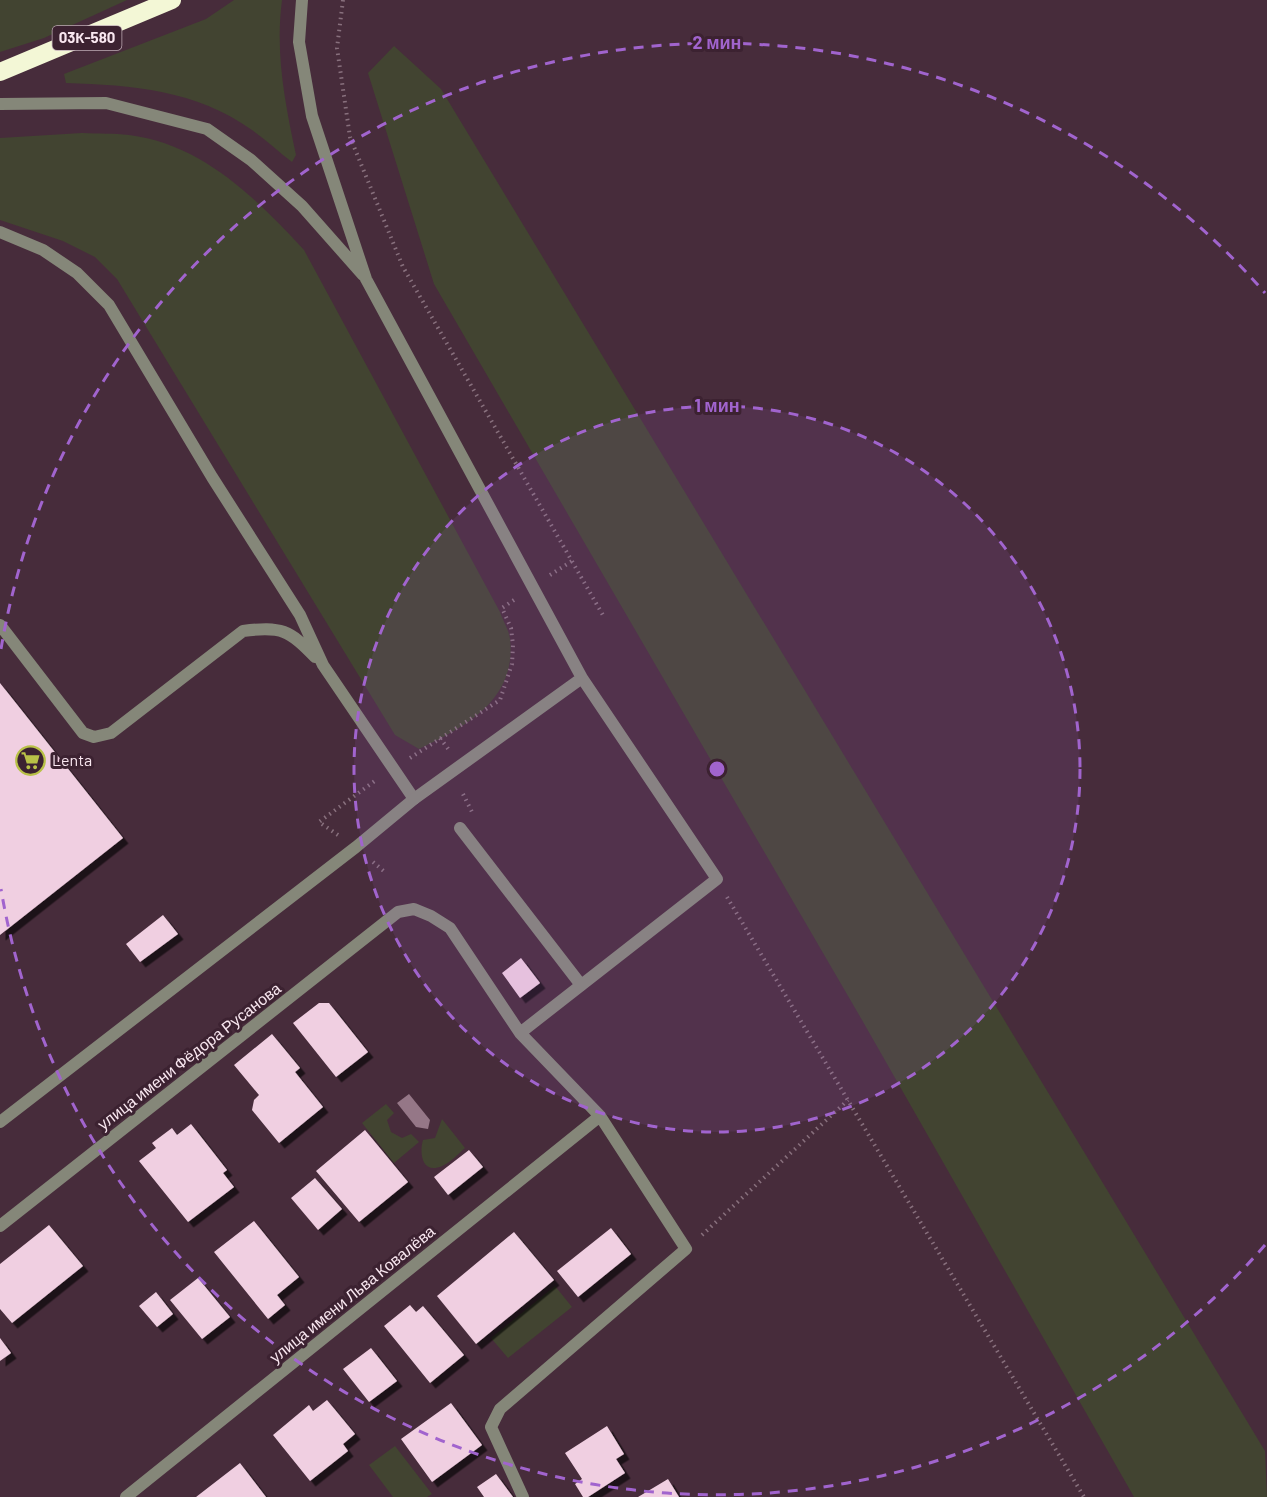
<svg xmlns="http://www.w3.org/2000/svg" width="1267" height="1497" font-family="Barlow,sans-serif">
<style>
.green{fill:#424431}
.water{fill:#957787}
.building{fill:#f0cfe1;filter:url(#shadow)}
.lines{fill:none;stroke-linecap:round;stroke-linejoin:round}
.path{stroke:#88707d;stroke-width:4;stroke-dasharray:1.5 4.5;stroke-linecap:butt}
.lane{stroke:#858779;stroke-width:12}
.street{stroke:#858779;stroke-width:12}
.highway{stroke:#f3f7d6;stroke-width:18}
.ring{fill:none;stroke:#a164ce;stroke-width:3;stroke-dasharray:10 8}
.labels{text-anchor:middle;stroke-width:6;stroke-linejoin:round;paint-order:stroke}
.shield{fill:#3c2231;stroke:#c0acb7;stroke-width:1.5}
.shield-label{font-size:15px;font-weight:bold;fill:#f9e7f0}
.poi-label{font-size:16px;fill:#f9e7f0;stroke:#3c2231;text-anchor:start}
.street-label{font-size:16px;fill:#f9e7f0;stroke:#3c2231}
.centre{fill:#a164ce;stroke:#3c2231;stroke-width:3}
.ring-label{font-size:18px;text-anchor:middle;font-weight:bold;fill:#a164ce;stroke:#3c2231;stroke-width:6;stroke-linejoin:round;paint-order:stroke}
</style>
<defs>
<filter id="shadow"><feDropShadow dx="5.5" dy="5.5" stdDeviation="0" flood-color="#0009"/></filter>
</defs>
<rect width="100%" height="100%" fill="#472c3b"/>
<path class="green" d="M0,0h127l-83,38 -44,14z
M234,0h48c-7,53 3,103 14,155l-4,7c-13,-10 -26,-22 -40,-32 -56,-40 -120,-45 -186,-47l-2,-9 142,-55z
M394,46l47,43 824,1362 2,46h-133l-272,-477 -428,-736 -66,-211z
M82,133c16,1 32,0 47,2 73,9 127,63 175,115l196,362c3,9 9,18 10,27 7,61 -45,88 -91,110l-24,-14 -278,-456 -22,-22 -32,-16 -63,-21v-82z
M386,1104l8,9 -7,7 4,12 11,6 9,-4 8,8 -25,21 -32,-40z
M442,1119l23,29c-7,6 -15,15 -23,18 -20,9 -23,-13 -19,-26l12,-2z
M555,1286l17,21 -64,51 -17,-20z
M395,1446l37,48 -5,3h-34l-24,-32z"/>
<path class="water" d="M409,1094l21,26 -2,9 -12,-2 -19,-24z"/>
<path class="building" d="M0,683l123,155 -123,97z
M163,915l15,19 -38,28 -14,-18z
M521,958l19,25 -20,15 -18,-25z
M319,1003h10l39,49 -32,25 -43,-54z
M272,1034l28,34 -5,4 28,35 -44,36 -27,-33 2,-10 5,-5 -25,-30z
M191,1124l36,46 -4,3 11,14 -46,35 -49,-61 17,-13 -4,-5 20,-15 5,7z
M365,1130l43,52 -49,40 -43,-51z
M469,1150l14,17 -35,28 -14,-18z
M315,1178l27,31 -24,21 -27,-32z
M254,1221l45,56 -22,18 8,10 -17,14 -54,-67z
M49,1225l34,41 -71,57 -12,-14v-45z
M611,1228l20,26 -53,43 -21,-26z
M514,1232l40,48 -78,64 -39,-48z
M198,1278l32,39 -28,22 -32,-39z
M156,1292l17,22 -16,13 -18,-21z
M410,1305l6,7 7,-6 41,49 -34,28 -46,-57z
M0,1338l11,15 -11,8z
M371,1348l26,33 -28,21 -26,-33z
M327,1400l28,34 -12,10 5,7 -38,30 -37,-46 36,-30 4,6z
M451,1403l31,42 -50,37 -31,-43z
M607,1426l17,28 -8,5 9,14 -37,24h-5l-8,-13 7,-5 -17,-26z
M240,1463l26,34h-70z
M496,1474l17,23h-29l-7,-10z
M668,1479l11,18h-41z"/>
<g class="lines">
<path class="path" d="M343,0l-6,48 13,89 53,130 201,350
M550,575l22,-14
M440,738l9,12
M410,758l90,-58 12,-36 1,-19 -2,-17 -9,-20 15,-10
M463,794l9,18
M338,835l-19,-13 57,-42
M373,862l13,11
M727,897l357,600
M702,1235l146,-135"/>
<path class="lane" d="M0,232l43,18 34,23 32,32 103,172 88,138 23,50 91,134 -58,48 -356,275
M0,625l83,108 11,4 17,-4 132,-102c38,-5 47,-1 72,26
M460,828l121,157"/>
<path class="street" d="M302,0l-3,42 13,74 54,163 216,399 135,201 -197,154
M0,104l106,-1 101,26 44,31 51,46 61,69
M414,799l168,-121
M0,1226l398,-314 16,-3 17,7 19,12 70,105 80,83 86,133 -186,160 -9,18 32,70
M126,1497l474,-381"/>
<path class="highway" d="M0,72l172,-72"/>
</g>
<circle cx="717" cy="769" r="363" fill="#a164ce" fill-opacity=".12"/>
<g class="ring">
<circle cx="717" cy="769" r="363"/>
<path d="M1265 1245A726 726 0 0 1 1 889M1 649A726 726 0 0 1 1265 293"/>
</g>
<defs>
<symbol id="supermarket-ring" viewBox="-11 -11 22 22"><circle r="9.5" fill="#3c2231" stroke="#b8c147" stroke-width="1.5"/><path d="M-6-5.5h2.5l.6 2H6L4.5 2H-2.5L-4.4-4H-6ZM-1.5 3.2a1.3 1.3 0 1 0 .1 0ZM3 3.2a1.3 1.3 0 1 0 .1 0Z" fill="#b8c147"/></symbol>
</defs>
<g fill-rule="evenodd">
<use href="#supermarket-ring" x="14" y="744" width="33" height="33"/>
</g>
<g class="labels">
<rect class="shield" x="52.5" y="26" width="69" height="24" rx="4.5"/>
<g class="shield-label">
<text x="87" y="43">03К-580</text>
</g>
<g class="poi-label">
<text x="52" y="766">Lenta</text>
</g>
<g class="street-label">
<text transform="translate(189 1056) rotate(-38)" y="6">улица имени Фёдора Русанова</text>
<text transform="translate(352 1294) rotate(-39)" y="6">улица имени Льва Ковалёва</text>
</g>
</g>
<circle cx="717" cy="769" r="9" class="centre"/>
<g class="ring-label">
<text x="717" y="49">2 мин</text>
<text x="717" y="412">1 мин</text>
</g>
</svg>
